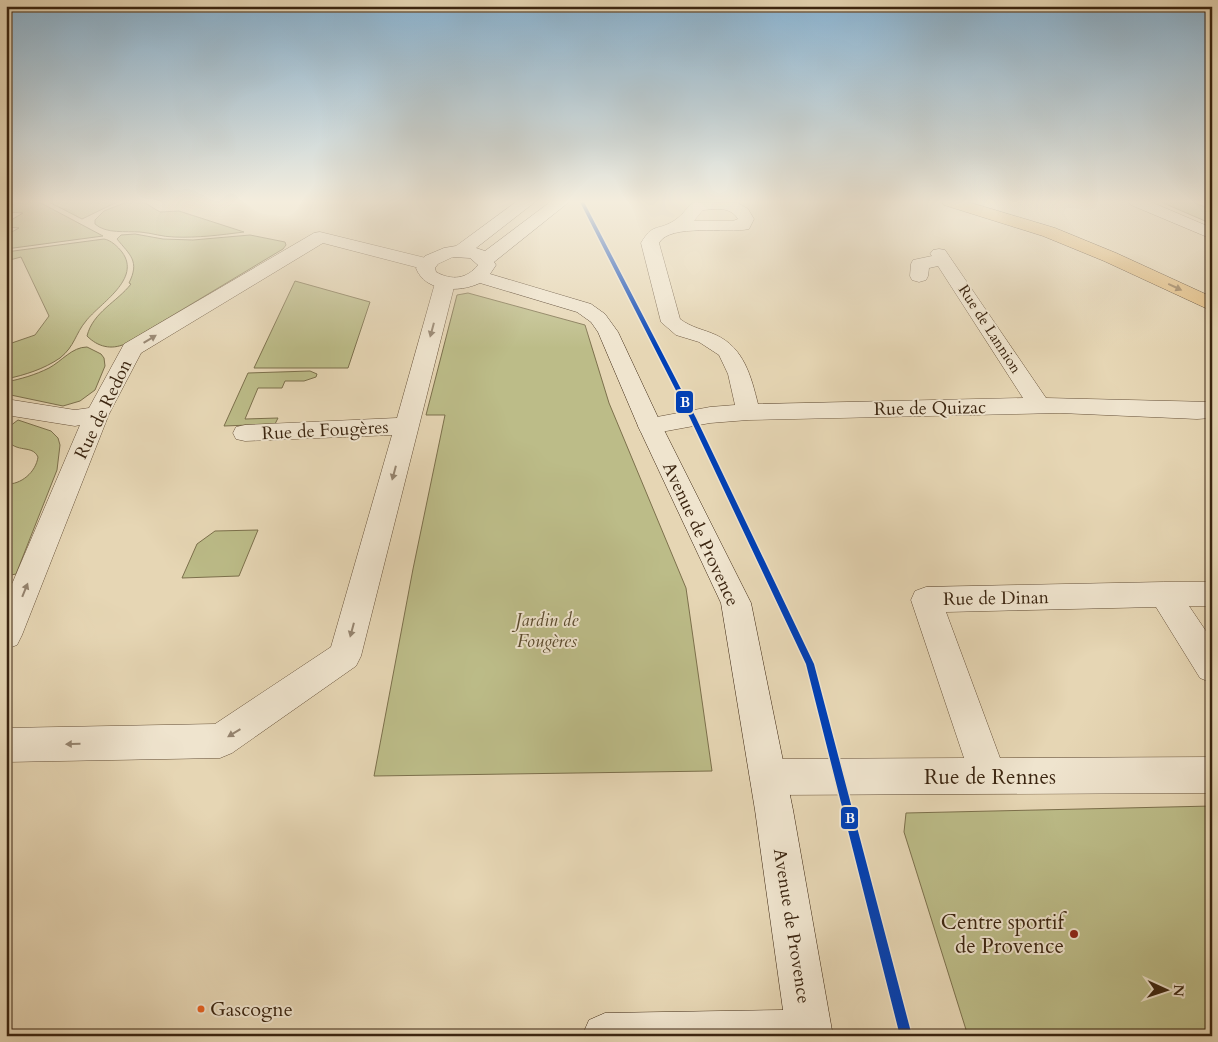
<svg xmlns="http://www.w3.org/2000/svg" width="1218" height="1042" font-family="Cardo,serif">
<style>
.green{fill:#bcbc88;stroke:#7c704c}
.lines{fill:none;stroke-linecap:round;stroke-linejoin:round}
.street-casing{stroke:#665139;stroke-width:1}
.secondary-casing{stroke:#3b2510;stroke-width:1}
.primary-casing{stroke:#3b2510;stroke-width:1}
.street{fill:#efe4ce;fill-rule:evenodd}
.secondary{fill:#efe4ce;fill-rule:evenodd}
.primary{fill:#e3bb7a;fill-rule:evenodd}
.tram-1-casing{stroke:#efe4ce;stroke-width:3}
.tram-1{fill:#0040b6;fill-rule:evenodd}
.oneway{fill:#876840}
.oneway2{fill:#95846f}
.poi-dot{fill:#8f2418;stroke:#efe4ce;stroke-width:2}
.bus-dot{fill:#e96221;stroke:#efe4ce;stroke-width:2}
.labels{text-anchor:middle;stroke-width:4;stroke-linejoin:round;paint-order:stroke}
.far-street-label{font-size:15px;fill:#3b2510;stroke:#efe4ce}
.street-label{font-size:18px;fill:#3b2510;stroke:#efe4ce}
.park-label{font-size:18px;font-style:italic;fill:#5b4b2e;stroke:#efe4ce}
.near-bus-label{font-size:20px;fill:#3b2510;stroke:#efe4ce;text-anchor:start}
.near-street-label{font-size:21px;fill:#3b2510;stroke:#efe4ce}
.near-poi-label{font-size:21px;fill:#3b2510;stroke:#efe4ce;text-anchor:end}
.line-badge{stroke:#efe4ce;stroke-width:2}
.badge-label{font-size:14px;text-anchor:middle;font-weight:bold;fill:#fff}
</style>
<rect width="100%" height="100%" fill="#e6d6b4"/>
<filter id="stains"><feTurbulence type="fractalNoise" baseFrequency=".004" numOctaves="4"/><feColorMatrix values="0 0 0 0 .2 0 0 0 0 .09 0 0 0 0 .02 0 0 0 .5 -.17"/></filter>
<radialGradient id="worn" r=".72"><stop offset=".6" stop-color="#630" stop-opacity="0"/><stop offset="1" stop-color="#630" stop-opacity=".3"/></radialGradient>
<path class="green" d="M39,202l64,34 -97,13v-14l13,-7 -13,-1v-4l17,-10 -17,-1 9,-7 -9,-2z
M49,202h68l-35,17z
M127,202l18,1 15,9 19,-1 65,21c-24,3 -46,6 -70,5 -11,0 -22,-4 -34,-5 -14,-1 -34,2 -45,-8v-4l9,-9z
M1161,202h32l19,8v14z
M135,234l28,5 30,1 57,-5 35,7 1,3 -3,4 -158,95c-14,6 -27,3 -38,-8 6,-24 30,-34 44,-52l-2,-1c11,-22 1,-28 -12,-44l4,-4z
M104,239c7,1 14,8 18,13 20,27 -22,51 -36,69 -11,13 -11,25 -26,37 -16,11 -35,17 -54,21v-34l29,-10 14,-19 -28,-59 -15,4v-9z
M295,281l75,21 -22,66h-94z
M468,293l117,32 24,78 77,185 26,183 -338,5 39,-207 32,-154h-19l31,-120z
M87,347l14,7 3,4 1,8 -10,24 -15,11 -17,5 -57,-12v-12c15,-3 29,-7 43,-14 13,-7 23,-21 38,-21z
M310,371l7,3 -1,3 -12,4h-19l-3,7h-24l-13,31 33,-1 -3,6 -51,2 24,-53z
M18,420l33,11 7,7 2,7 -3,25 -41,104 -10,2v-92c15,1 30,-12 32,-27 -6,-13 -21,-3 -32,-18v-10z
M258,530l-19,46 -57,2 15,-34 18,-13z
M1212,806v230h-244l-64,-204 2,-19z"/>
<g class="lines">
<defs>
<path id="street" d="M1129,202h22l61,26v11l-81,-34z
M692,203h46l10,6 6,10 -5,10c-22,5 -79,-6 -90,14l21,76c12,9 23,10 36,16 28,13 35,41 42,69l265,-6 -85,-132 -9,2 -1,8 -2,4 -7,2 -7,-2 -2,-4 1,-12 2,-4 19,-4 -2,-2 3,-4 6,-1 6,1 101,148 166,4v16l-15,1 -137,-6 -312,7 -38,3 -60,11 -9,-2 -3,-6 3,-6 69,-13 25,-2 -7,-31 -9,-19 -20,-13 -23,-7 -15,-13 -20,-79c12,-20 15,-12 31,-21 9,-5 14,-13 20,-19zM703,210c13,-1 27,-4 35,9l-5,2h-39z
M320,232l114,28 2,4 -2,4 -7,2 -104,-27 -182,110 -32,61 -87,221 -5,10 -11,4v-51l74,-173 -5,1 -69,-11v-16l69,11 14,-2 35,-64 190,-111z
M445,277l7,2 3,4 -94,373 -5,10 -124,87 -12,5 -214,4v-34l209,-4 116,-77 61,-212 -147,6 -9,-2 -3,-6 3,-6 9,-2 152,-7 38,-135 3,-4z
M1164,582h48v24h-23l23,34v43l-12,-5 -44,-71 -210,5 54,146 212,-1v36l-444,2 -13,-5 -5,-13 5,-13 13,-5 196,-1 -53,-158 4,-9 11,-4z"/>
<path id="secondary" d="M516,202h19l-59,46 9,3 65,-49h19l-75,60 2,3 -6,9 101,30 14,10 13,18 44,94 89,177 42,207 40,226h-251l7,-16 16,-7 178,-3 -28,-200 -34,-207 -83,-177 -40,-94 -7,-10 -14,-10 -97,-29c-21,10 -55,9 -64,-15l9,-12 19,-8 12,-2zM453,257l17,1 8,7c-11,14 -26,16 -42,7l-1,-4 3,-4z"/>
<path id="primary" d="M942,202h26l87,26 61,25 96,44v14l-108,-50 -61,-25 -99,-31z"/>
</defs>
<use href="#street" class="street-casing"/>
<use href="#secondary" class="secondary-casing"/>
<use href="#primary" class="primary-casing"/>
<use href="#street" class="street"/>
<use href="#secondary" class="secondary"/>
<use href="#primary" class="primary"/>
<defs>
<path id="tram-1" d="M580,202h4l112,216 118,246 98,372h-12l-94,-372 -116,-246z"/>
</defs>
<use href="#tram-1" class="tram-1-casing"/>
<use href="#tram-1" class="tram-1"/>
</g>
<defs><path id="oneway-solid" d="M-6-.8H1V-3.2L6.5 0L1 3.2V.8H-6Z" transform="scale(1.25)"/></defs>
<use class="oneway" href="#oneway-solid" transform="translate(1175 287) rotate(25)"/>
<g class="oneway2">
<use href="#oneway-solid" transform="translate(432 330) rotate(105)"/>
<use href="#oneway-solid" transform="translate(150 339) rotate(-31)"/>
<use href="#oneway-solid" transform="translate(394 473) rotate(105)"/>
<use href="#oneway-solid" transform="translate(25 590) rotate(-68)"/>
<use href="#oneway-solid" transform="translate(352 630) rotate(105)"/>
<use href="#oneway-solid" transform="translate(234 733) rotate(149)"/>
<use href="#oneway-solid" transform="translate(73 744) rotate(179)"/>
</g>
<linearGradient id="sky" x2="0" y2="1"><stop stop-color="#89b5d5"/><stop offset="0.58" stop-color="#f4eddd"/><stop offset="1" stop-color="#f4eddd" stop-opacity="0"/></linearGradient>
<rect width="1218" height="348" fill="url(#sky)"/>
<circle class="poi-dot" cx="1074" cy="934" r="5"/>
<circle class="bus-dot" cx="201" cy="1009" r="4.5"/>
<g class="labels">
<g class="far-street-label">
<text transform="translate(990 329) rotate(57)" y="5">Rue de Lannion</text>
</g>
<g class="street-label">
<text transform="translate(930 408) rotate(-1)" y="6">Rue de Quizac</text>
<text transform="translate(103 409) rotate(-64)" y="6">Rue de Redon</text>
<text transform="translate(325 430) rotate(-3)" y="6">Rue de Fougères</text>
<text transform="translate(701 534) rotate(65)" y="6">Avenue de Provence</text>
<text transform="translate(996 598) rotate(-1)" y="6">Rue de Dinan</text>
<text transform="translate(792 926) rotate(81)" y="6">Avenue de Provence</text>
</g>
<g class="park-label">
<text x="547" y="626">Jardin de<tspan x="547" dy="21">Fougères</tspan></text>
</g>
<g class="near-bus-label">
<text x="210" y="1016">Gascogne</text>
</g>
<g class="near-street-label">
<text x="990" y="784">Rue de Rennes</text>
</g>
<g class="near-poi-label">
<text x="1064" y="929">Centre sportif<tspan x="1064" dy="24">de Provence</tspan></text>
</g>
</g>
<g class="line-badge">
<rect x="675" y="390" width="19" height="24" rx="5" fill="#0040b6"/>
<rect x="840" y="806" width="19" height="24" rx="5" fill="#0040b6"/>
</g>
<g class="badge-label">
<text x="685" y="407">B</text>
<text x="850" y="823">B</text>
</g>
<rect width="1218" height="1042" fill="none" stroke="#e6d6b4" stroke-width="25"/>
<rect x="8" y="8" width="1203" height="1027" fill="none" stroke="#3b2510" stroke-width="2.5"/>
<rect x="12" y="12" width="1193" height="1017" fill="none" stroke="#3b2510"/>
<g transform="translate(1166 990) rotate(93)" stroke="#efe4ce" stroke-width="4" paint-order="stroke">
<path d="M0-4L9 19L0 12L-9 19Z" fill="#3b2510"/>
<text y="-8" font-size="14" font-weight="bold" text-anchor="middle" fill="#3b2510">N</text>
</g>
<rect width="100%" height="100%" filter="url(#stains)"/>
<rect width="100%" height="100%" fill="url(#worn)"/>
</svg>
